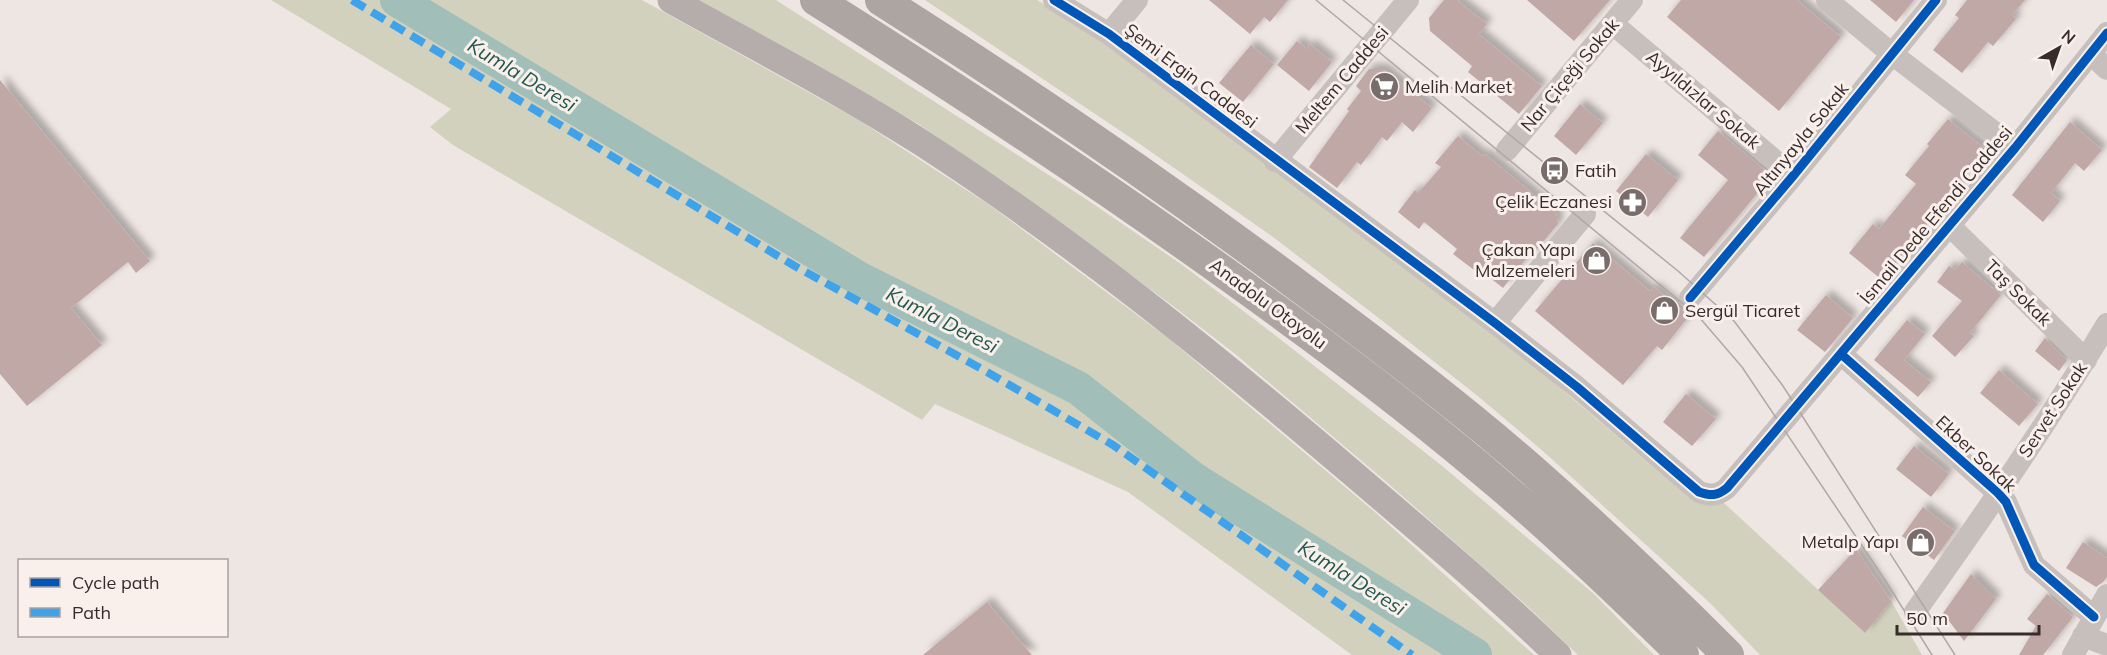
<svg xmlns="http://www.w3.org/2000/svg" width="2107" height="655" font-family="Mulish,sans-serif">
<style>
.green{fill:#d2d1be}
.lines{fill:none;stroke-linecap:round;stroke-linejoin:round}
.river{stroke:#a1beb8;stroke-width:34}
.building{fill:#c0a8a6;filter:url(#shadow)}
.minor{stroke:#c6bfbc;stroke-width:22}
.major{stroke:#b5adab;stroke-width:27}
.highway{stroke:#ada5a2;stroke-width:32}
.tram{stroke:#aea8a6;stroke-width:1.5}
.quiet{stroke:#3fa3eb;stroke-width:8;stroke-dasharray:15 8;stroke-linecap:butt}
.cycleway-casing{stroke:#f9f0ec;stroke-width:13}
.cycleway{stroke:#0057b8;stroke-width:9}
.labels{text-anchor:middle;stroke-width:6;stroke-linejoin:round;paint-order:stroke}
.street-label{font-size:18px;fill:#382c2a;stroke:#f9f0ec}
.poi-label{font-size:18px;fill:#382c2a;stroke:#f9f0ec;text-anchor:start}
.water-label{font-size:20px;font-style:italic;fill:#22574f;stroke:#f9f0ec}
</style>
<defs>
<filter id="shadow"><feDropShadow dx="5.5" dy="-5.5" stdDeviation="3" flood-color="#0004"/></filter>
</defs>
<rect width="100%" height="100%" fill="#eee6e3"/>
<path class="green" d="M271,0h371l215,119 131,85 180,134 208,175 158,142h-182l-224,-163 -193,-88 -13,16 -469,-275 -23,-18 21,-18z
M696,0h80l307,197 98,67 86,65 174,136 153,129 60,61h-76l-52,-50 -143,-126 -149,-126 -65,-50 -161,-118 -91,-62z
M925,0h112l65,40 388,288 203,173 31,2 141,130 26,-32 31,54h-162l-49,-51 -167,-152 -65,-55 -99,-78 -107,-82 -139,-97z"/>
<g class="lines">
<path class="river" d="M397,0l463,279 218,109 117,92 280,175"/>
</g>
<path class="building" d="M1209,0h79l-18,22 -6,-5 -14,17z
M1444,0h13l30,24 -8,10 63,52 -23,28 -51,-42 4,-6 -42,-35 -1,-13z
M1527,0h83l-36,41z
M1681,0h116l44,37 -62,74 -112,-94z
M1870,0h44l-18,22z
M1967,0h58l-13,15 4,4 -23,27 -5,-4 -26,31 -29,-23 26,-32 -4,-3z
M1297,41l10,8 3,-5 22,18 -23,29 -32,-26z
M1251,45l23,19 -31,38 -24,-19z
M1369,69h14l49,39 -19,24 -11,-10 -15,19 -5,-4 -21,28 -4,-3 -20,26 -28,-21 40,-56 -2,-2 14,-18 -5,-5z
M0,80l150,181 -14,12 -8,-11 -57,46 31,37 -75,61 -27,-32z
M1580,104l23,19 -27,32 -22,-19z
M1948,119l37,30 -27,33 4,3 -18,22 -2,-1 -60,74 -33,-27 24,-29 6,5 37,-45 -11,-9 24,-29 -2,-2z
M2070,122l32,28 -18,21 -9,-8 -24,30 9,8 -17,21 -31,-27z
M1718,131l54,45 -68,81 -24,-19 48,-58 -30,-25z
M1458,136l24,20 3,-2 71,59 2,11 -27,32 -2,-1 -26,33 -23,-18 -2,3 -25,-19 4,-5 -33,-27 -5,7 -21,-17 17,-22 3,3 23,-26 -6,-4z
M1646,154l32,26 -30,37 -32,-26z
M1593,243l57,48 4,-4 35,29 -27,34 -5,-4 -34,39 -88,-74z
M1962,262l39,33 -31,38 4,3 -19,21 -23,-21 30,-35 -25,-19 12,-16 6,4z
M1826,295l27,23 -28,34 -28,-22z
M1907,320l18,14 -21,26 27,22 -13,15 -44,-37z
M2045,338l22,22 -8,11 -24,-20z
M1999,370l39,34 -19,22 -39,-33z
M1686,394l30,25 -24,27 -29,-24z
M1914,446l35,28 -18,23 -35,-28z
M1923,507l32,24 -21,29 -32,-24z
M2083,542l24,16v19l-4,5 -7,5 -30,-19z
M1856,549l35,52 -26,32 -47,-43z
M1971,574l25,25 -32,42 -21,-28z
M2047,594l26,23 -30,38h-24l17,-29 -9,-7z
M987,602l45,53h-109z"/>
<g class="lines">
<path class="minor" d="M1054,0l55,34 386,289 82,64 122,105c12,4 18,4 28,-4l288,-340 92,-115
M1827,0l65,54 123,94
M1613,24l180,152
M1109,34l28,-34
M2091,54l16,15
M1507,150l125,-150
M1275,161l133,-161
M1949,225l137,135
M1690,298l103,-122 143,-176
M1495,323l90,-109
M1841,354l157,139 8,9 28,63 60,52
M1915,612c67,-94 133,-189 192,-288
M2083,636l24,9
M2073,655l34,-60"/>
<path class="major" d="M671,0c84,47 170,91 251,143 151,98 291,211 428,328 70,60 141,119 208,184"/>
<path class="highway" d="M816,0c159,100 316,204 467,315 77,56 152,114 224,176 61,52 119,108 176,164
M881,0c146,92 288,189 427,293 76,56 152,114 224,177 67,59 132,121 196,185"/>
<path class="tram" d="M1316,0l383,317 43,50 143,213 47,75
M1343,0l335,271 56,50 49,65 172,269"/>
<path class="quiet" d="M352,0l441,265 194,107 126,73 299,210"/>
<defs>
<path id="cycleway" d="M1054,0l55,34 386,289 82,64 122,105c12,4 18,4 28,-4l288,-340 92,-115
M1690,298l103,-122 143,-176
M1841,354l157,139 8,9 28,63 60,52"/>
</defs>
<use href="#cycleway" class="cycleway-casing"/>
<use href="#cycleway" class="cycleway"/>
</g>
<defs>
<symbol id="supermarket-disc" viewBox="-11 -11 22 22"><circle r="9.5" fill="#786d6b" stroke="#f9f0ec"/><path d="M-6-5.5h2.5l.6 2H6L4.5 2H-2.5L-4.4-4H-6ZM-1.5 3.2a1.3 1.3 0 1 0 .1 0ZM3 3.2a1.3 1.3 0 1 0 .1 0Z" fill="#fff"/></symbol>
<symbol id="bus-disc" viewBox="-11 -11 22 22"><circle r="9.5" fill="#786d6b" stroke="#f9f0ec"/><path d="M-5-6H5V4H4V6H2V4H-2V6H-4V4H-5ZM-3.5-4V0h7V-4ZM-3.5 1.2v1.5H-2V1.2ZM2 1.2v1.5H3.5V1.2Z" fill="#fff"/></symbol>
<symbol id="pharmacy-disc" viewBox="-11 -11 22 22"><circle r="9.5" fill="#786d6b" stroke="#f9f0ec"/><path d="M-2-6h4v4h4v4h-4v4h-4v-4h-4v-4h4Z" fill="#fff"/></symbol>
<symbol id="shop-disc" viewBox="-11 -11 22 22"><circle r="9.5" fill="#786d6b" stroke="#f9f0ec"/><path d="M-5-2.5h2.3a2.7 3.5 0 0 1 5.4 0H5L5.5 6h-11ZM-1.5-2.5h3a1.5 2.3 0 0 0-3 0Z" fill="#fff"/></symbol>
</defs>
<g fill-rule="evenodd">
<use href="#supermarket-disc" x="1368" y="70" width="33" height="33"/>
<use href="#bus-disc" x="1538" y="154" width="33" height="33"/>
<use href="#pharmacy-disc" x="1616" y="186" width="33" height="33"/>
<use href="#shop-disc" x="1580" y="244" width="33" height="33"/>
<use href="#shop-disc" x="1648" y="294" width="33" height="33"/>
<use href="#shop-disc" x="1904" y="526" width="33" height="33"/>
</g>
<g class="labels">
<g class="street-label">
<text transform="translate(1570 75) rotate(-50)" y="6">Nar Çiçeği Sokak</text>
<text transform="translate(1191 76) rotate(37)" y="6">Şemi Ergin Caddesi</text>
<text transform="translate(1342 80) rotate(-50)" y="6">Meltem Caddesi</text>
<text transform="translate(1703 100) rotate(40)" y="6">Ayyıldızlar Sokak</text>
<text transform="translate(1801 139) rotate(-51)" y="6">Altınyayla Sokak</text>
<text transform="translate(1936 215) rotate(-50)" y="6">İsmail Dede Efendi Caddesi</text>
<text transform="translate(2018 293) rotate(45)" y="6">Taş Sokak</text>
<text transform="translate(1268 304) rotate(36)" y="6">Anadolu Otoyolu</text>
<text transform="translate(2053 410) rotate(-57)" y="6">Servet Sokak</text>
<text transform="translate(1976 454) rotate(43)" y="6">Ekber Sokak</text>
</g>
<g class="poi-label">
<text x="1405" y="93">Melih Market</text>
<text x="1575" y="177">Fatih</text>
<text x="1612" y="208" text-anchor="end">Çelik Eczanesi</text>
<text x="1575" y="256" text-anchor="end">Çakan Yapı<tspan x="1575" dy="21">Malzemeleri</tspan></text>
<text x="1685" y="317">Sergül Ticaret</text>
<text x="1899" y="548" text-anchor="end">Metalp Yapı</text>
</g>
<g class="water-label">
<text transform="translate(522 75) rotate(31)" y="7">Kumla Deresi</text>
<text transform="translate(942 320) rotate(27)" y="7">Kumla Deresi</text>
<text transform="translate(1352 578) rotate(32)" y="7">Kumla Deresi</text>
</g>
</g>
<rect x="18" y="559" width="210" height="78" fill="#f9f0ec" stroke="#aca29e" stroke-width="1.5"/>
<rect x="30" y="578" width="30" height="9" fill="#0057b8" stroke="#aca29e" stroke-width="1.5"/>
<text x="72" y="589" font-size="18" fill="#382c2a">Cycle path</text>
<rect x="30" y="608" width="30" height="9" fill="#3fa3eb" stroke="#aca29e" stroke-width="1.5"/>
<text x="72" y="619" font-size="18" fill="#382c2a">Path</text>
<g transform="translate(2059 48) rotate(40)" stroke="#f9f0ec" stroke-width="4.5" paint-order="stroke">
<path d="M0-4.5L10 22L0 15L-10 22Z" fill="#382c2a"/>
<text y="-9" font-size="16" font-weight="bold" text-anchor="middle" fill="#382c2a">N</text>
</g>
<path d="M1897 625v9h142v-9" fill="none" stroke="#382c2a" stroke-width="3"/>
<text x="1906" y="625" font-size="18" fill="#382c2a" stroke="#f9f0ec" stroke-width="4.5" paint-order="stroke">50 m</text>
</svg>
